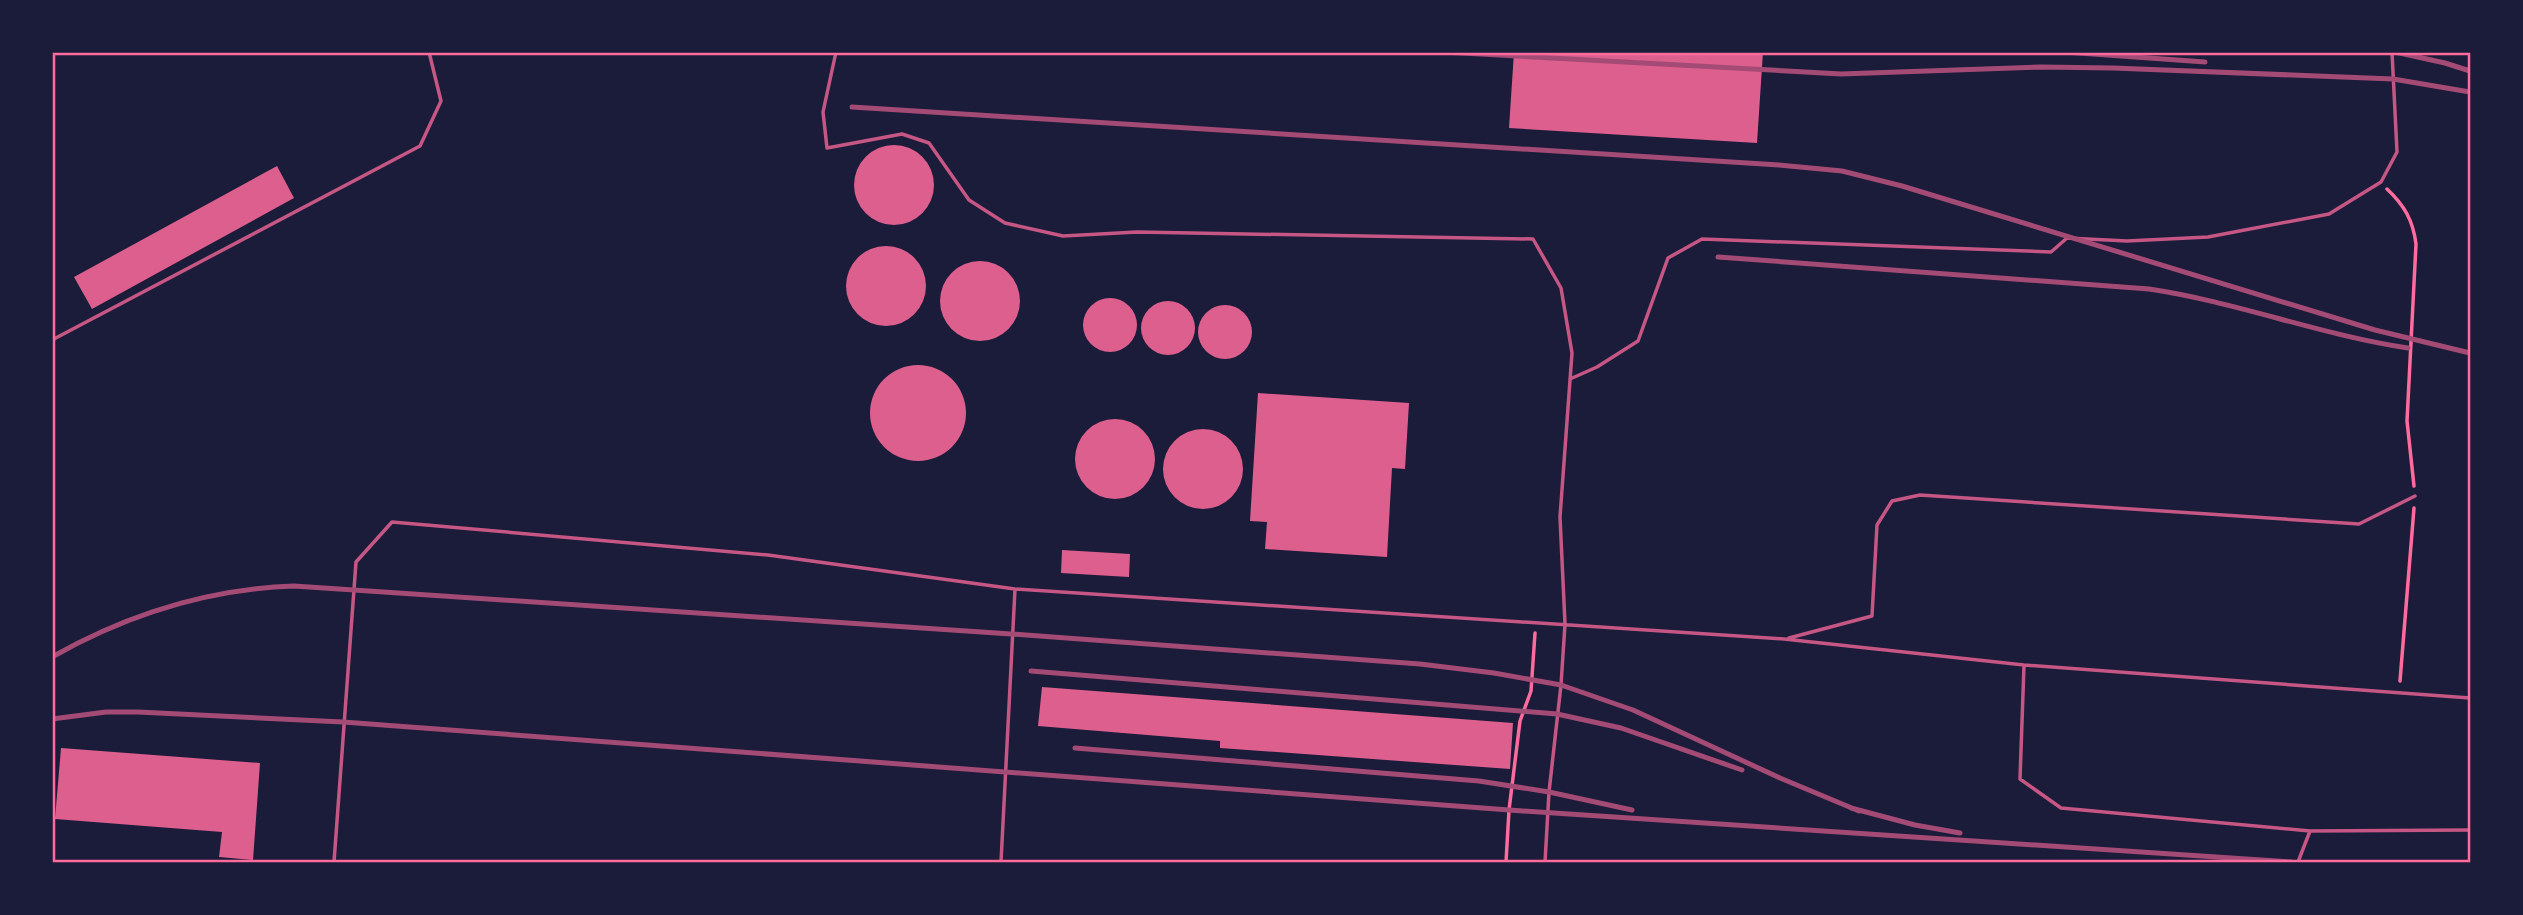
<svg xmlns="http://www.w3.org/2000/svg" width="2523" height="915" font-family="'Fira Sans Condensed',sans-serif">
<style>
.building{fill:#dd5f8e}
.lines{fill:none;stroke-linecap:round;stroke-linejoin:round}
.path{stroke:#ff6b9d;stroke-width:3.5}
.service{stroke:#c65784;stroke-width:3.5}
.rail{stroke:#a44b75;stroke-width:5}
.neatline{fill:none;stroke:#ff6b9d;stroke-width:2.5}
</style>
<rect width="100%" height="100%" fill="#1b1b3a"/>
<path class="building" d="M1514,52h249l-6,91 -248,-15z
M854 185a40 40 0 1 1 80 0a40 40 0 1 1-80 0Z
M277,166l17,32 -202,111 -18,-32z
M846 286a40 40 0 1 1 80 0a40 40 0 1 1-80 0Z
M940 301a40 40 0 1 1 80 0a40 40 0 1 1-80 0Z
M1083 325a27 27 0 1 1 54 0a27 27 0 1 1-54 0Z
M1141 328a27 27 0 1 1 54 0a27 27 0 1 1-54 0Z
M1198 332a27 27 0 1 1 54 0a27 27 0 1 1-54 0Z
M870 413a48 48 0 1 1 96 0a48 48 0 1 1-96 0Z
M1258,393l151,10 -4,66 -13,-1 -5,89 -122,-8 2,-27 -17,-1z
M1075 459a40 40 0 1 1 80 0a40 40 0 1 1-80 0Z
M1163 469a40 40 0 1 1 80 0a40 40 0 1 1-80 0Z
M1062,550l68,4 -1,23 -68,-4z
M1042,687l471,36 -3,46 -290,-21v-7l-182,-15z
M61,748l199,15 -7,97 -34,-3 3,-25 -167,-13z"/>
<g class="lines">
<path class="path" d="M2387,189c17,16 26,31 29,55l-9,177 7,65
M2400,681l14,-173
M1506,862l3,-52 11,-89 11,-30 4,-58"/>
<path class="service" d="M836,52l-13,60 4,36 75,-14 27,9 40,57 36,23 58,13 74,-4 396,7 28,49 11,65 -12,164 5,107 -4,61 -12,107 -4,70
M52,340l368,-194 21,-45 -12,-49
M1570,379l27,-12 41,-26 30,-83 34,-19 349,13 16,-14 60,3 81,-4 121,-23 52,-32 16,-30 -5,-100
M1789,638l83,-22 5,-91 15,-24 28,-6 439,29 56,-28
M2024,665l-4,114 41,29 249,23 160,-1
M334,862l22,-300 36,-40 376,33 247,34 769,50 240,26 446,33
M1001,862l14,-273
M2298,862l12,-31"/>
<path class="rail" d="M1444,52l397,22 200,-7 72,1 280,11 77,13
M2065,52l140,10
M2395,52l50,11 25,8
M852,107l927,58 63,6 60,15 473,144 95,23
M1718,257l431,32c88,13 171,46 259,59
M52,657c76,-43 155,-68 242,-71l717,48 409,30 74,9 67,12 72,25 147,68 79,33
M1031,671l526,43 64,14 121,42
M52,719l54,-7h32l205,10 1166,88 782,52
M1075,748l404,33 70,11 83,18
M1851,808l64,17 45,8"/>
</g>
<rect width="2523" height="915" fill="none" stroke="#1b1b3a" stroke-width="108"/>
<rect x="54" y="54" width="2415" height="807" class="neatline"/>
</svg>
